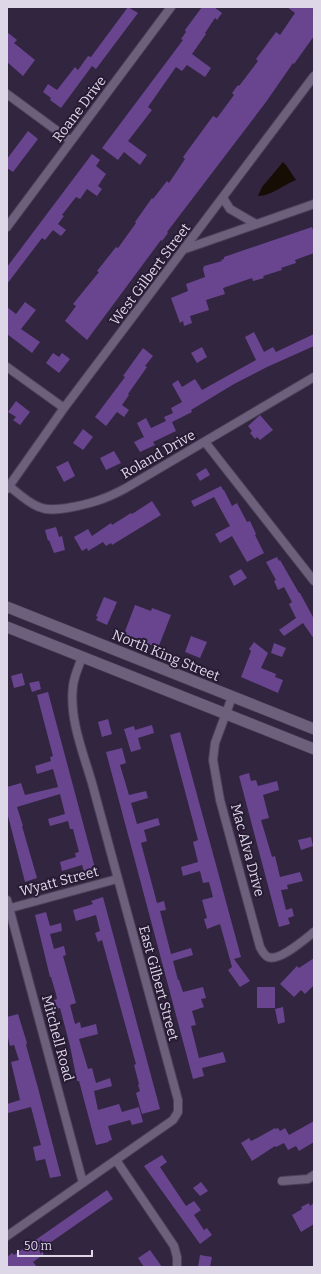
<svg xmlns="http://www.w3.org/2000/svg" width="321" height="1274" font-family="Bitter,serif">
<style>
.water{fill:#160e04}
.building{fill:#6a458f}
.lines{fill:none;stroke-linecap:round;stroke-linejoin:round}
.minor-casing{stroke:#4c4258;stroke-width:10}
.secondary-casing{stroke:#4c4258;stroke-width:12}
.minor{stroke:#6d607d;stroke-width:8}
.secondary{stroke:#6d607d;stroke-width:11}
.labels{text-anchor:middle;stroke-width:4;stroke-linejoin:round;paint-order:stroke}
.street-label{font-size:14px;fill:#ded7e8;stroke:#271b34}
</style>
<rect width="100%" height="100%" fill="#31253f"/>
<path class="water" d="M283,162l3,3 10,15c-11,4 -27,17 -38,16l4,-9z"/>
<path class="building" d="M128,7l10,6 -42,56 -4,-3 -31,42 -11,-8 1,-2 -8,-6 5,-8 9,6 18,-23 3,3 10,-14 3,1z
M202,7h12l8,6 -5,7 -2,-2 -10,15 1,1 -14,20 19,14 -6,9 -18,-12 -5,6 -6,-4 -28,40 4,3 -24,31 19,14 -7,10 -16,-13 -6,8 -16,-12 81,-108 -2,-1 5,-7 -1,-2z
M287,7h24l3,2v27l-20,28 -1,-1 -27,39 -99,130 1,1 -6,8 -1,-1 -74,100 -22,-19 11,-15 -3,-2 26,-32 -2,-1 19,-24 2,1 18,-25 -1,-1 17,-24 1,1 14,-18 2,2 16,-24 -2,-2 30,-41 4,2 17,-23 -2,-2 6,-8 1,1 19,-25 -2,-2 20,-27 4,3 15,-22z
M7,32l10,8 -3,3 21,17 -12,16 -16,-14z
M28,131l10,8 -25,33 -6,-4v-9z
M92,154l8,6 -4,6 10,8 -8,12 4,3 -5,7 -10,-7 -7,10 -4,-2 -14,18 2,1 -6,8 8,6 -5,6 -8,-6 -8,10 -3,-2 -35,46v-17z
M312,227l2,6v20l-19,7 1,3 -15,5 1,2 -19,6 1,2 -11,3 -1,-3 -29,10 2,6 -19,6 3,10 -19,6 2,7 -8,3 -1,-5 -3,2 -9,-25 17,-7 -2,-7 19,-7 -2,-8 1,-3 18,-5 -1,-1 3,-1v-2z
M25,302l11,8 -15,19 19,13 -8,11 -25,-19v-27l9,7z
M254,332l10,20 9,-5 3,5 38,-18v12l-47,21 -33,17 -43,26 1,2 -20,10 4,9 -23,11 2,3 -15,7 -6,-10 10,-5 -7,-14 9,-5 5,10 15,-7 -2,-4 9,-4 -2,-5 11,-6 -10,-18 6,-4 4,7 13,-8 7,11 54,-30 -11,-23z
M202,347l5,10 -10,6 -6,-10z
M143,348l10,8 -8,10 2,1 -19,27 1,1 -7,10 7,5 -5,7 -7,-5 -11,14 -11,-9 30,-40 -2,-1z
M53,353l6,4 3,-4 8,6 -11,14 -13,-10z
M16,401l14,11 -10,13 -7,-5 3,-3 -8,-5z
M260,415l13,15 -13,10 -3,-3 -2,2 -5,-6 2,-2 -4,-5z
M83,429l10,8 -10,13 -10,-7z
M114,451l7,12 -15,7 -6,-12z
M68,461l7,15 -11,6 -8,-15z
M206,468l4,7 -10,6 -4,-7z
M221,486l2,4h1l8,16 5,-3 10,19 3,-1 6,13 -1,1 9,18 -17,9 -15,-26 -12,7 -5,-9 15,-8 -16,-29 -20,10 -3,-6z
M152,501l9,14 -49,30 -1,-2 -5,3 -3,-4 -15,9 -1,-3 -5,3 -8,-14 14,-8 4,7 19,-13 1,2 19,-12 1,1z
M56,527l3,10 3,-1 3,14 -11,3 -5,-13 -1,1 -3,-11z
M277,557l2,4 1,-1 19,33h1l14,26v20l-11,-16 -19,13 -5,-6 17,-12 -7,-14 3,-2 -8,-15 -6,3 -4,-9 2,-1 -10,-18z
M241,569l6,9 -13,8 -5,-10z
M104,597l13,5 -10,23 -11,-5 2,-3 -2,-1z
M135,605l16,6 1,-3 19,7 -13,33 -34,-14z
M191,636l16,6 -7,16 -15,-6z
M254,642l14,11 -7,15 15,6 -1,3 8,3 -5,13 -37,-16 10,-26 -2,-2z
M274,643l12,5 -4,9 -11,-4z
M22,673l3,12 -11,3 -3,-12z
M39,681l2,8 -9,3 -3,-9z
M48,692l47,176 -11,3 -2,-6 -20,6 -2,-9 16,-5 -1,-4 4,-1 -6,-23h-3l-2,-8 -18,5 -2,-7 17,-5 -5,-20 -43,13 6,19h-1l15,52 -12,4 -18,-70v-25l14,-4 4,12 33,-8 -5,-18 -16,5 -2,-8 16,-5 -1,-4 3,-1 -16,-61z
M108,719l4,15 -10,3 -4,-15z
M152,725l2,8 -16,5 3,11 -10,3 -7,-23 10,-3 1,4z
M180,732l61,225 -7,2 16,22 -10,6 -12,-17 4,-3 -12,-43 -13,5 -3,-10 3,-1 -5,-18 11,-3 -4,-15 -6,1 -3,-12 -17,5 -2,-9 17,-5 -5,-20 5,-2 -28,-105z
M122,748l4,15 -6,2 9,30 17,-4 2,7 -17,5 6,21 21,-6 2,7 -16,5 3,11 -6,2 16,60 7,-2 2,9 -6,1 11,43 20,-6 2,7 -20,6 5,19h1l4,12 20,-5 3,11 -5,1 3,8 -12,4 4,14 -5,1 8,32 24,-6 3,10 -24,6 2,8 -11,3 -87,-327z
M249,773l2,8 5,-1 2,6 19,-5 2,9 -16,5 6,23 -8,2 11,37 3,-1 5,21 20,-5 3,9 -16,4 1,4 -7,1 5,20 6,-2 2,8 -6,2 2,6 -11,3 -40,-151z
M311,837l2,9 -12,4 -3,-10z
M103,897l57,212 -18,5 -6,-21 4,-2 -2,-6 1,-1 -5,-19 2,-1 -34,-124 -4,2 -3,-9 5,-2 -4,-16 -20,6 -3,-11 20,-6 -2,-3z
M46,912l4,14 11,-3 1,8 -12,3 4,15 10,-3 2,9 -3,1 13,47 -6,2 5,19 5,-2 1,6 15,-4 2,10 -19,5 9,30 4,-1 4,15 14,-5 2,8 -18,5 4,19 21,-6 3,8 17,-5 4,15 -11,3 -2,-5 -22,6 4,14 -4,1 1,1 -13,3 -17,-64h-2l-7,-35 -10,-38 -4,1 -2,-9 3,-1 -1,-5 -5,-17h-1l-15,-62z
M314,958v27l-9,9 -4,-4 -7,7 -14,-13 17,-18 2,2z
M257,987h18v21h-18z
M283,1007l2,15 -7,2 -3,-15z
M18,1014l9,29 -1,2 12,43 23,88 -11,2 -5,-19 -9,2 -3,-14 8,-2 -10,-38 -23,6 -1,-4v-5l13,-4 -9,-38 8,-2 -5,-15 -4,1 -3,-12v-17z
M314,1121v21l-15,9 -3,-5 -8,4 -4,-7 -8,4 -1,-1 -23,15 -11,-18 8,-5 2,3 8,-4 16,-9 1,1 2,-1 2,3 5,-3 4,7z
M162,1155l5,7 -7,5 26,39 8,-5 7,9 -7,5 10,15 3,-2 5,7 -12,9 -56,-78z
M201,1182l7,9 -8,5 -7,-8z
M107,1190l6,9 -72,50 3,5 -11,8 4,5h-30v-10l5,-4 2,2 3,-2z
M309,1203l1,3 4,-3v21l-13,8 -9,-17 10,-6 -1,-2z
M150,1250l12,17h-18l-6,-9z
M200,1255l12,2 -2,10h-12z"/>
<g class="lines">
<defs>
<path id="minor" d="M7,94l64,47
M223,198l7,11 26,15
M7,227l164,-220
M185,249l129,-45
M7,367l57,41
M205,442l109,139
M9,486c9,7 19,17 30,21 9,4 19,2 28,1 23,-4 39,-9 59,-20l188,-111
M7,489l57,-81 250,-332
M232,697l-17,46 -2,17 7,40 40,147c2,4 4,8 8,10 11,5 37,-18 46,-25
M7,900l76,283
M7,909l110,-30
M116,1160l58,86 3,11v10
M282,1181l26,-2 6,-4
M7,1236l166,-116 5,-8v-12l-86,-317c-9,-31 -23,-64 -19,-97 1,-10 6,-20 9,-29"/>
<path id="secondary" d="M7,607l307,122
M7,627l307,122"/>
</defs>
<use href="#minor" class="minor-casing"/>
<use href="#secondary" class="secondary-casing"/>
<use href="#minor" class="minor"/>
<use href="#secondary" class="secondary"/>
</g>
<g class="labels">
<g class="street-label">
<text transform="translate(79 109) rotate(-53)" y="5">Roane Drive</text>
<text transform="translate(150 274) rotate(-53)" y="5">West Gilbert Street</text>
<text transform="translate(158 454) rotate(-30)" y="5">Roland Drive</text>
<text transform="translate(166 655) rotate(22)" y="5">North King Street</text>
<text transform="translate(248 850) rotate(75)" y="5">Mac Alva Drive</text>
<text transform="translate(59 881) rotate(-15)" y="5">Wyatt Street</text>
<text transform="translate(159 983) rotate(75)" y="5">East Gilbert Street</text>
<text transform="translate(58 1038) rotate(75)" y="5">Mitchell Road</text>
</g>
</g>
<rect width="321" height="1274" fill="none" stroke="#ded7e8" stroke-width="16"/>
<path d="M18 1250v6h74v-6" fill="none" stroke="#ded7e8" stroke-width="2"/>
<text x="24" y="1250" font-size="12" fill="#ded7e8" stroke="#271b34" stroke-width="3" paint-order="stroke">50 m</text>
</svg>
